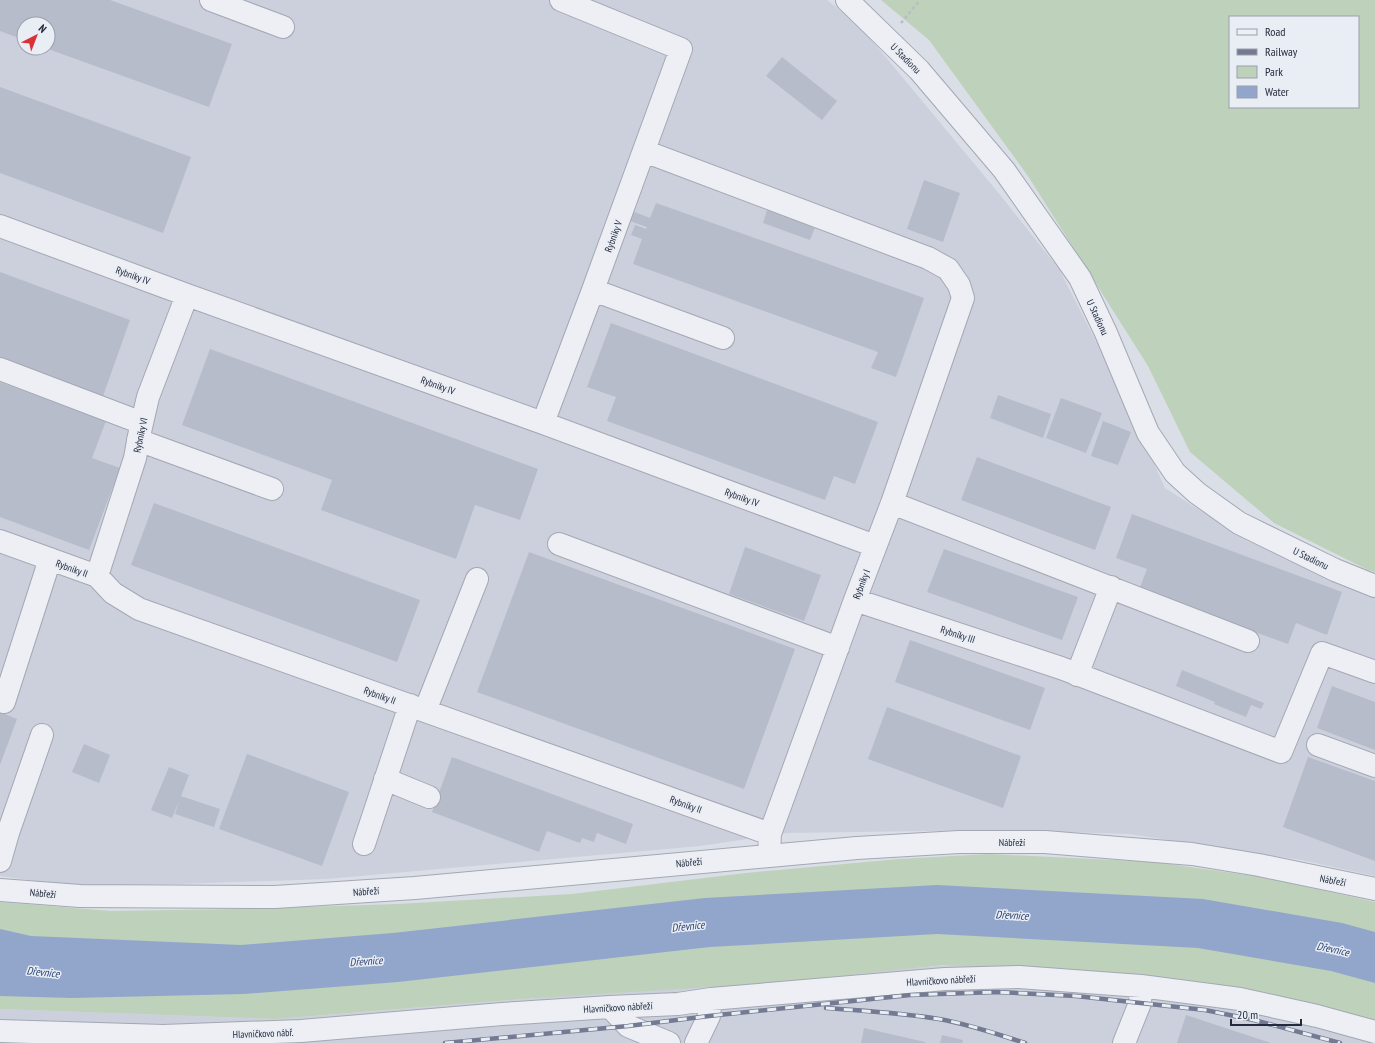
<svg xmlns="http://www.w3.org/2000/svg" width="1375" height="1043" font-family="'PT Sans Narrow',sans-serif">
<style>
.built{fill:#ccd0dc;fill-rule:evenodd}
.green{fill:#bdd1bb;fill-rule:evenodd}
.water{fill:#91a6ca}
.building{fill:#b7bcca}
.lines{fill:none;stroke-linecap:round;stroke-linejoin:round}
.minor-casing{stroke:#a3a8b3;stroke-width:24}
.path{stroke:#b9bcc5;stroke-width:2.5;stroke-dasharray:3 3;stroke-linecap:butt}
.minor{stroke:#edeff5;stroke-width:22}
.rail-casing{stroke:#737a91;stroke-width:4.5}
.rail{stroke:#e9edf4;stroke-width:3;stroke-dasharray:9;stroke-linecap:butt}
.labels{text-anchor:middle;stroke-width:3;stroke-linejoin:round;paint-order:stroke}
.street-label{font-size:10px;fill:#242a3d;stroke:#e9edf4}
.water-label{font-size:11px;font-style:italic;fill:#2b4274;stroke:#e9edf4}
</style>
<rect width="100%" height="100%" fill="#dadee6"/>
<path class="built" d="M0,0h827l32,25 142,171 58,73 66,129 40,90 83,53 116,52 11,3v280l-74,-16 -172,-26 -131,-4 -211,3 -87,13 -374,33 -149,5 -113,1 -64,-9zM24,24h24v24h-24z
M963,964l412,58v21h-1375v-34l275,10z"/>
<path class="green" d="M881,0h494v572l-7,-2 -94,-47 -84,-71 -42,-86 -120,-190 -99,-136zM1230,17h128v90h-128z
M989,854l166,8 112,16 108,24v124l-312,-53 -119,-8 -172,18 -250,16 -247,20 -275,-10v-107l111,9 125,-2 162,-5 174,-10 174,-21 153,-14z"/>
<path class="water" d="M937,885l266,14 139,24 33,9v51l-44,-12 -133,-23 -261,-14 -227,13 -312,35 -154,12 -172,4 -72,-2v-67l31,7 210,9 152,-12 312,-35z"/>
<path class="building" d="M0,0h110l122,44 -23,63 -161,-58v-25h-24v16l-24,-9z
M782,57l55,44 -15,19 -56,-44z
M0,87l191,70 -28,76 -163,-60z
M924,180l36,13 -17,49 -36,-13z
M656,203l268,95 -28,79 -25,-9 7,-16 -245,-88 9,-25 -11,-4 4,-10 11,4 1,-2 -23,-8 3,-10 23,9z
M768,207l48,18 -6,15 -47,-17z
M0,272l130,48 -27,76 -103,-38z
M611,323l267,99 -23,62 -21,-8 -9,24 -218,-79 9,-24 -29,-10z
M210,349l328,120 -18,51 -45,-15 -19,54 -135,-49 11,-30 -150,-55z
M0,382l106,39 -14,37 28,10 -31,82 -89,-33z
M998,395l53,19 -8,24 -53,-20z
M1061,398l41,15 -16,40 -40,-15z
M1103,421l28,11 -13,33 -27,-9z
M977,457l134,50 -16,43 -134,-50z
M154,503l266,97 -23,62 -266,-97z
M1132,514l210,78 -15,43 -31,-12 -8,21 -149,-54 8,-21 -31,-11z
M745,547l76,28 -17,46 -75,-27z
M944,549l134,48 -16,43 -135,-48z
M529,552l266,97 -51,140 -267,-97z
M910,640l135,48 -15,42 -135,-48z
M1182,670l82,33 -3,6 -10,-4 -5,12 -32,-13 1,-2 -39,-16z
M1332,686l43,16v48l-58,-22z
M887,707l134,49 -18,52 -135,-49z
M0,712l17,7 -17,46z
M84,744l26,11 -11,28 -27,-11z
M247,754l102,38 -27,74 -103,-37z
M452,757l181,67 -7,20 -29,-11 -3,9 -12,-4 -2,5 -33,-12 -8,21 -107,-40z
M1308,757l67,24v80l-92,-34z
M169,767l20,8 -8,21 39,13 -6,18 -39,-13 4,-13 -7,17 -21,-8z
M1186,1015l85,28h-94z
M864,1028l61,14v1h-64z
M942,1035l21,5 -1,3h-22z"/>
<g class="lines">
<defs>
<path id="minor" d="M211,0l72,27
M847,0l72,70 85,100 76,108 26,55 42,100 27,40 22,20 42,30 96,47 40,16
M644,151l284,107 20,11 11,16 4,13 -71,205 -37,97 -85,234 -1,21
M0,226l187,69 356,128 332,123
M593,290l130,48
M0,369l142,54
M543,423l50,-133 88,-241 -120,-49
M138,440l134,49
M892,503l356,138
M0,541l97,35 16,17 26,16 631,225
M559,544l279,104
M97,576l38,-118 4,-22 9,-39 39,-102
M855,600l206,68 220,84 41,-99 53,19
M1077,675l34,-88
M4,702l46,-143
M425,711l52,-132
M1318,745l57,21
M385,779l44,18
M364,844l46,-139
M0,861l8,-28 34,-98
M0,890l80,6 195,1 140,-9 442,-40 102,-6h86l147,12 67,11 116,24
M610,1007l18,19 41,17
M0,1031l163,5 138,-5 201,-17 108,-7 68,-3 33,-5 234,-20 74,-2 122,9 99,13 77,17 58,16
M696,1043l13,-27 2,-17
M1124,1043l16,-40 1,-17"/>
</defs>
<use href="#minor" class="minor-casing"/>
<path class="path" d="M901,23l19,-23"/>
<use href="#minor" class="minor"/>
<defs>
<path id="rail" d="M826,1008c37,3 76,5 113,11 29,5 58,15 86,24
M445,1043l183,-17 81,-10 201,-21 87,-3 79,4 129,14 49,10 86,23"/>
</defs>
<use href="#rail" class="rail-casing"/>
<use href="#rail" class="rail"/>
</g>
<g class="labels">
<g class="street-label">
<text transform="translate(906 58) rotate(45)" y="4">U Stadionu</text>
<text transform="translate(613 236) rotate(-70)" y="4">Rybníky V</text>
<text transform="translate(133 275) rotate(20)" y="4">Rybníky IV</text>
<text transform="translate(1098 317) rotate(65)" y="4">U Stadionu</text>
<text transform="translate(438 385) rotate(20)" y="4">Rybníky IV</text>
<text transform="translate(140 435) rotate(-78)" y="4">Rybníky VI</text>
<text transform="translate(742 497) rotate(20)" y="4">Rybníky IV</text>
<text transform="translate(1311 558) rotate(26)" y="4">U Stadionu</text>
<text transform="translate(72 568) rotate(20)" y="4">Rybníky II</text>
<text transform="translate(861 584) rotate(-69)" y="4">Rybníky I</text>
<text transform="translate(958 634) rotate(18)" y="4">Rybníky III</text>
<text transform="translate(380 695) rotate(20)" y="4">Rybníky II</text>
<text transform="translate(686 804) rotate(20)" y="4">Rybníky II</text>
<text x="1012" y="846">Nábřeží</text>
<text transform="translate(689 862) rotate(-5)" y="4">Nábřeží</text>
<text transform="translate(1333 880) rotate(11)" y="4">Nábřeží</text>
<text transform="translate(366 891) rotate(-4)" y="4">Nábřeží</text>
<text transform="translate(43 893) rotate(5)" y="4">Nábřeží</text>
<text transform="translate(941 980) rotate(-3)" y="4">Hlavničkovo nábřeží</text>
<text transform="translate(618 1007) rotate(-3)" y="4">Hlavničkovo nábřeží</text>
<text transform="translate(263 1033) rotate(-2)" y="4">Hlavničkovo nábř.</text>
</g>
<g class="water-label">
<text transform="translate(1012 915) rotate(3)" y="4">Dřevnice</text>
<text transform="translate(688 926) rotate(-6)" y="4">Dřevnice</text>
<text transform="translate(1333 949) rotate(12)" y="4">Dřevnice</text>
<text transform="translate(366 961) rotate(-4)" y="4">Dřevnice</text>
<text transform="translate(43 972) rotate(6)" y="4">Dřevnice</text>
</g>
</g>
<rect x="1229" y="16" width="130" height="92" fill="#e9edf4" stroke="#9a9fab"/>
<rect x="1237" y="29" width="20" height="6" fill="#edeff5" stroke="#9a9fab"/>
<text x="1265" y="36" font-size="12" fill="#242a3d">Road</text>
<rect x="1237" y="49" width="20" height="6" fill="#737a91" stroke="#9a9fab"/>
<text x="1265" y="56" font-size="12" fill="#242a3d">Railway</text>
<rect x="1237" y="66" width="20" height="12" fill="#bdd1bb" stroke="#9a9fab"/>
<text x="1265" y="76" font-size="12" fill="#242a3d">Park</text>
<rect x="1237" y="86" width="20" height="12" fill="#91a6ca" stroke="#9a9fab"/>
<text x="1265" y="96" font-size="12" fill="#242a3d">Water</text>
<g transform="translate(36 36) rotate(42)"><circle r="19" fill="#e9edf4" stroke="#9a9fab"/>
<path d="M0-3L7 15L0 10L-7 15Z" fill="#d83236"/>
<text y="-6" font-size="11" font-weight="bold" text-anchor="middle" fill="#242a3d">N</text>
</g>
<path d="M1231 1019v6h70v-6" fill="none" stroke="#242a3d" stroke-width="2"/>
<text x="1237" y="1019" font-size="12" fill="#242a3d" stroke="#e9edf4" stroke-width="3" paint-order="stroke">20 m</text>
</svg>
